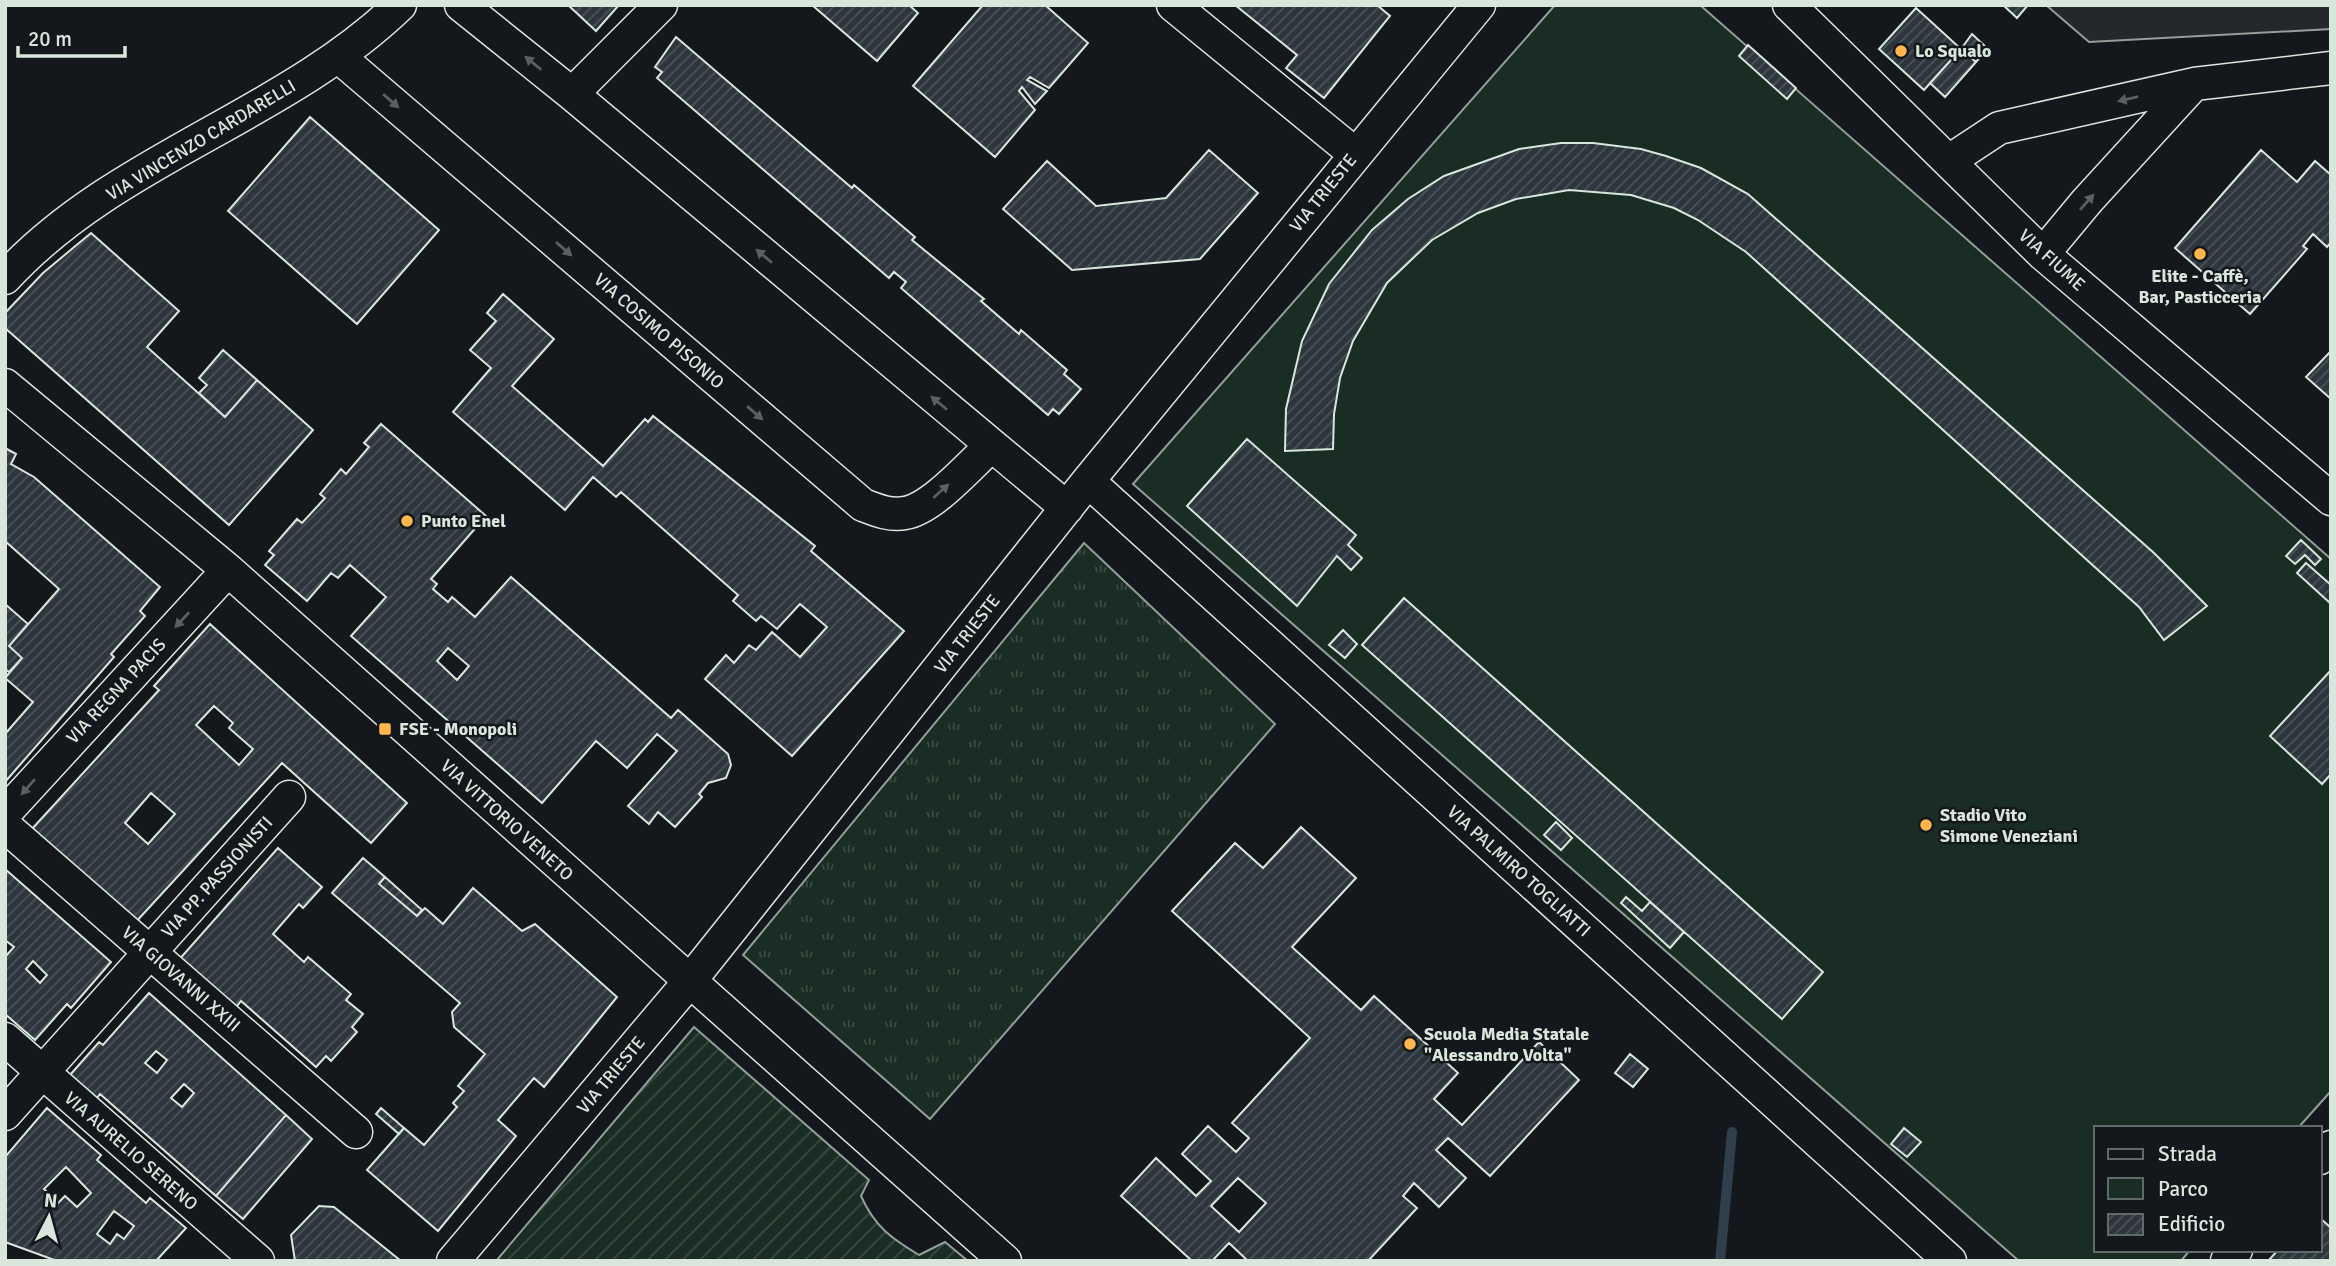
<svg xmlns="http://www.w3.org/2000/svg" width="2336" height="1266" font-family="Signika,sans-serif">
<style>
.grass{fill:url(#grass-tufts);stroke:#939e99;stroke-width:2}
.park{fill:#1a2d24;stroke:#939e99;stroke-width:2}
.garden{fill:url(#garden-furrows);stroke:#939e99;stroke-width:2}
.parking{fill:#24282b;stroke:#939e99;stroke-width:2}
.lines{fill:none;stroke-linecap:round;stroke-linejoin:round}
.stream{stroke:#2f3f4d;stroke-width:10}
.building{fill:url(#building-hatch);stroke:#d8e6dc;stroke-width:2;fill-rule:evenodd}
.minor-casing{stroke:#d8e6dc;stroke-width:35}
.minor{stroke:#14181c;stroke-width:32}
.oneway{fill:#59605f}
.poi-dot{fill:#ffb74d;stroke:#14181c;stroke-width:2.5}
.labels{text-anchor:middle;stroke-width:5;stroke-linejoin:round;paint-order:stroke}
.poi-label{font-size:18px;font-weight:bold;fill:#d8e6dc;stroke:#14181c;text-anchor:start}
.street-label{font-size:18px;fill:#d8e6dc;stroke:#14181c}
</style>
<defs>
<pattern id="grass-tufts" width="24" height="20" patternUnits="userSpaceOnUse" patternTransform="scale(1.75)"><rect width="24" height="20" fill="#1a2d24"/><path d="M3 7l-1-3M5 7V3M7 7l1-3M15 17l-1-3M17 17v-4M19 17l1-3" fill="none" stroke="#3b4b43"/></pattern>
<pattern id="garden-furrows" width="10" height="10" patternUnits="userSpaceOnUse" patternTransform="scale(1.75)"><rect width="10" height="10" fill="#1a2d24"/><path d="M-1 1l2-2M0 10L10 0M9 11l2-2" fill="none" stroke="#3b4b43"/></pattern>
<pattern id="building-hatch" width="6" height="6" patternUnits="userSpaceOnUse" patternTransform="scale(1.75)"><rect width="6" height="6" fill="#2c363c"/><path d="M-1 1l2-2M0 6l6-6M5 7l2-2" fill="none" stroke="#4a5358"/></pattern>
</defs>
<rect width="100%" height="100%" fill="#14181c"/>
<path class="grass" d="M1084,543l191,181 -345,395 -187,-164z"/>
<path class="park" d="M1555,5h145l631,554v532l-33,37h-202v122h94l-9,11h-162l-886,-777z"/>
<path class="garden" d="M694,1027l175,153 -8,16c14,31 30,42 58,59l26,-13 23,19h-472z"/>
<path class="parking" d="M2046,5h285v24l-242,13z"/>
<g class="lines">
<path class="stream" d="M1720,1261l12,-129"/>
</g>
<path class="building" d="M568,5h51l-23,26z
M812,5h97l9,8 -41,48z
M983,5h62l43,38 -39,45 -19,-11 -3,3 20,11 -12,13 -13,-17 -3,4 16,19 -40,47 -82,-71z
M1235,5h142l13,11 -66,82 -38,-30 11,-13z
M2003,5h25l-11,13z
M1916,8l45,41 -37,41 -45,-41z
M1972,34l16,15 -12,13 -15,-13z
M676,37l176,151 2,-3 61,52 -3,3 72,59 -3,2 38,33 2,-4 46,40 -3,4 17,15 -22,25 -6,-5 -5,6 -147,-127 5,-6 -12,-10 -5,6 -232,-200 5,-6 -7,-5z
M1748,45l48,43 -9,11 -48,-43z
M1961,49l15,13 -31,35 -15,-14z
M310,117l129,113 -82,94 -129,-113z
M1561,143h32l48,6 25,7 35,12 47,26 406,359 53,53 -43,34 -25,-33 -393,-355 -48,-32 -24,-12 -43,-13 -62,-5 -53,9 -38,14 -46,27 -45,43 -34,58 -13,37 -6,36 -1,35 -48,2 1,-42 16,-68 27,-57 43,-54 36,-31 36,-23 75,-27z
M1209,150l49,43 -58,66 -128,11 -69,-61 44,-48 49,45 70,-8z
M2261,150l36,32 18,-21 16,14v67l-4,5 -14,-13 -10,12 4,3 -57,65 -75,-66z
M91,233l88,78 -32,36 78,70 32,-37 56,50 -84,95 -224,-197v-15l38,-40z
M503,294l51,45 -42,47 91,80 42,-47 3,3 5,-6 162,130 -4,5 93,80 -112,125 -87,-77 21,-24 8,8 15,-18 7,5 16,-18 28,25 27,-30 -27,-23 -23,25 -16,-13 -5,5 -23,-20 5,-6 -117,-103 -5,5 -23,-20 -28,33 -112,-98 38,-44 -21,-18 26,-29 -9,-8z
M223,350l34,30 -32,37 -26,-24 8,-8 -8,-7z
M2331,351v48l-25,-22z
M381,424l105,92 -55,63 6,5 -4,5 15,13 4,-5 23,20 36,-40 160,141 7,-8 50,44 3,11 -5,13 -18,5 -9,11 3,3 -27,30 -17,-15 -9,12 -21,-18 49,-55 -20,-17 -30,34 -31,-27 -54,62 -191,-167 35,-39 -36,-32 -12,13 -7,-5 -24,28 -42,-36 9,-10 -5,-4 28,-32 5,4 23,-25 -5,-4 21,-25 5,5 23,-27 -5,-4zM448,648l21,18 -12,14 -20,-19z
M1247,439l109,96 -8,10 14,13 -11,12 -14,-14 -40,50 -110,-100z
M5,448l11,6 -5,10 23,13 126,110 -20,24 5,5 -34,38 3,3 -109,125v-48l28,-32 -28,-24 17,-20 -13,-12 50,-57 -54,-48z
M2301,540l20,19 -6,6 -10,-10 -10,9 -9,-8z
M2306,563l25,22 -1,18 -33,-30z
M1404,598l419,374 -41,47 -420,-374z
M5,604l23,20 -19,22 13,12 -13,14 -4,-3z
M210,624l197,179 -36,40 -89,-80 -148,161 -103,-94 128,-140 -5,-4zM214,706l19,17 -4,5 24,21 -14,16 -43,-40zM151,793l24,21 -27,30 -23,-21z
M1343,630l14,14 -12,14 -16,-13z
M2331,670v104l-9,10 -52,-48z
M1556,822l16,16 -11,12 -17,-15z
M1301,827l55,51 -64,69 69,63 13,-14 84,77 -24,26 28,26 77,-83 40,38 -89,96 -42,-38 -12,12 30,28 -27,29 -25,-24 -11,13 14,12 -49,53h-120l-19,-18 -17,18h-20l-71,-65 35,-38 40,38 15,-15 -29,-27 26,-28 28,26 13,-14 -17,-15 78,-85 -138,-127 63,-68 28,25zM1238,1178l28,25 -27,29 -28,-26z
M278,848l44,39 -19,21 -4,-4 -26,30 31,28 4,-5 43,37 -5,6 17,14 -11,13 5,5 -26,29 -5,-5 -10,11 -75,-66 -8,10 -56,-49z
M363,858l22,19 -6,7 38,32 8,-8 18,16 30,-36 49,43 13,-7 82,73 -73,90 -10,-9 -36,42 18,16 -78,95 -71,-61 37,-42 20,17 33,-38 -4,-4 11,-12 -6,-5 27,-32 -31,-27 -2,-15 8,-9 -128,-110z
M5,869l106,93 -40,46 -4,-4 -32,36 -30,-26v-57l9,-10 -9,-7zM33,961l14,14 -7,8 -14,-14z
M385,877l37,33 -5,6 -38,-32z
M1626,897l16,14 8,-9 34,30 -14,16 -49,-45z
M149,993l137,122 -70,81 -116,-102 -3,4 -27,-23 29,-33 4,3zM156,1051l11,9 -10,13 -12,-10zM184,1084l10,9 -12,14 -11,-9z
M1630,1054l18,15 -15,18 -18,-14z
M47,1108l54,47 -4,5 49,43 4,-5 36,30 -30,33h-99l-52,-19v-85zM66,1167l25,26 -14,14 -12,-11 -7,7 -14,-14zM114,1211l20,15 -10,13 -7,-5 -7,10 -13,-10z
M381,1108l23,20 -5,6 -23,-20z
M286,1115l26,24 -69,80 -27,-23z
M1904,1128l17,14 -14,15 -16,-13z
M319,1206l15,1 67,54h-106l-4,-26z
M2320,1218l11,10v33h-63l10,-11h42z"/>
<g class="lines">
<defs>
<path id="minor" d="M461,5l111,89 495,414
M1173,5l182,149
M1789,5l254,249 288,245
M339,57l524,448c13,5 27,11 42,8 27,-4 65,-48 86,-67
M572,94l89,-89
M1949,161l50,-33 195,-44 137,-16
M2043,254l44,-53 107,-117
M5,278c109,-119 279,-161 395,-273
M5,385l223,185 777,691
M1088,481l862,780
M5,813l223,-243
M5,826l351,306
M5,1039l253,222
M5,1114l284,-317
M2320,1158l11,-11
M453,1261l236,-279 399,-501 391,-476
M2227,1261l9,-11"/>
</defs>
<use href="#minor" class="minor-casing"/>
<use href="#minor" class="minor"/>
</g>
<defs><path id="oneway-solid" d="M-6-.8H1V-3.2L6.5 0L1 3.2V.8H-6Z" transform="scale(1.75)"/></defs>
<g class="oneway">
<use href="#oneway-solid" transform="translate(533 63) rotate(-141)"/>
<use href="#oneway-solid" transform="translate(2128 99) rotate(167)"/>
<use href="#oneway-solid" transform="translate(391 101) rotate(41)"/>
<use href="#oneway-solid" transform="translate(2087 202) rotate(-49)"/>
<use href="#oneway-solid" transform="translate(564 249) rotate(41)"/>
<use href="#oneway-solid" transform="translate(764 256) rotate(-140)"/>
<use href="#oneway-solid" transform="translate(939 403) rotate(-140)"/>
<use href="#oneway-solid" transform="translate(755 413) rotate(41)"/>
<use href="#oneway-solid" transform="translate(941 491) rotate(-42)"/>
<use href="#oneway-solid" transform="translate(182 620) rotate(133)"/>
<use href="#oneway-solid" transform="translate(28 787) rotate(131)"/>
</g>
<g class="poi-dot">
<circle cx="1901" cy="51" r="7"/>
<circle cx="2200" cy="254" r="7"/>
<circle cx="407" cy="521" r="7"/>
<rect x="378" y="722" width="14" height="14" rx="3.5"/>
<circle cx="1926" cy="825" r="7"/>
<circle cx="1410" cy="1044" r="7"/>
</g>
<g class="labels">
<g class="poi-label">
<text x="1915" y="57">Lo Squalo</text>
<text x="2200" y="282" text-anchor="middle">Elite - Caffè,<tspan x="2200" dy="21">Bar, Pasticceria</tspan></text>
<text x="421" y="527">Punto Enel</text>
<text x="399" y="735">FSE - Monopoli</text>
<text x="1940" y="821">Stadio Vito<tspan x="1940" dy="21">Simone Veneziani</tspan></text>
<text x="1424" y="1040">Scuola Media Statale<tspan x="1424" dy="21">"Alessandro Volta"</tspan></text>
</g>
<g class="street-label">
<text transform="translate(201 140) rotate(-31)" y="6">VIA VINCENZO CARDARELLI</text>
<text transform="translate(1323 193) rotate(-51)" y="6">VIA TRIESTE</text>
<text transform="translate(2052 260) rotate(42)" y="6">VIA FIUME</text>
<text transform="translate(659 331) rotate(41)" y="6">VIA COSIMO PISONIO</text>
<text transform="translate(967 634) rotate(-52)" y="6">VIA TRIESTE</text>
<text transform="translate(116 691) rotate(-47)" y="6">VIA REGNA PACIS</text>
<text transform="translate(507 820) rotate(42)" y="6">VIA VITTORIO VENETO</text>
<text transform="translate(1519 871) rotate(42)" y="6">VIA PALMIRO TOGLIATTI</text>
<text transform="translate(217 877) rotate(-48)" y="6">VIA PP. PASSIONISTI</text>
<text transform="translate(181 979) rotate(41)" y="6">VIA GIOVANNI XXIII</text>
<text transform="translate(611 1075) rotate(-50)" y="6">VIA TRIESTE</text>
<text transform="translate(131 1151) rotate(41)" y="6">VIA AURELIO SERENO</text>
</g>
</g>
<rect width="2336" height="1266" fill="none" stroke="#d8e6dc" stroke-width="14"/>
<rect x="2094" y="1126" width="228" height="126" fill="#14181c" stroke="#626a69" stroke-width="2"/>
<rect x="2108" y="1149" width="35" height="10" fill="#14181c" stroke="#626a69" stroke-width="2"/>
<text x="2158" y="1161" font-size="21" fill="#d8e6dc">Strada</text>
<rect x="2108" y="1178" width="35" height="21" fill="#1a2d24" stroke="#626a69" stroke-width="2"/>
<text x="2158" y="1196" font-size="21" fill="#d8e6dc">Parco</text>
<rect x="2108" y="1214" width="35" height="21" fill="url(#building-hatch)" stroke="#626a69" stroke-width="2"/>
<text x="2158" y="1231" font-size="21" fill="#d8e6dc">Edificio</text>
<g transform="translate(49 1217) rotate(6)" stroke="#14181c" stroke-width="5" paint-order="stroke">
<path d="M0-5L12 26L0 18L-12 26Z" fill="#d8e6dc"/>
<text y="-10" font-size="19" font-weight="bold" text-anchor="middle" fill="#d8e6dc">N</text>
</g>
<path d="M18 46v10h107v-10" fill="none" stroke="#d8e6dc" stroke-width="3.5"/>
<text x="28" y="46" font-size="21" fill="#d8e6dc" stroke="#14181c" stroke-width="5" paint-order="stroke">20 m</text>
</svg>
